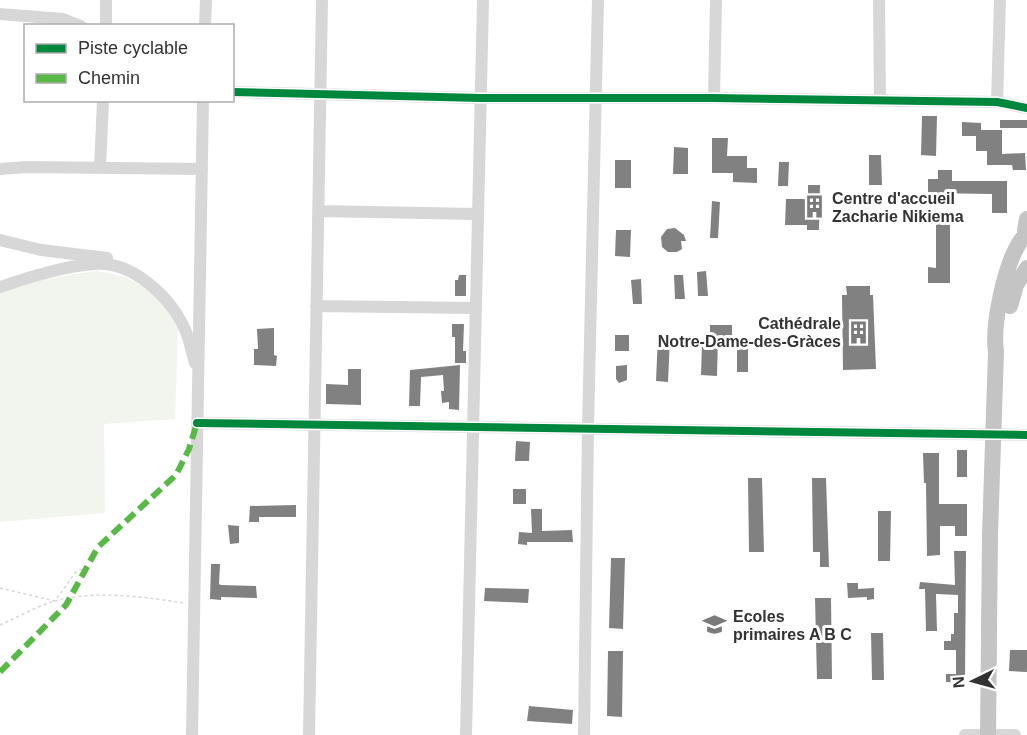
<svg xmlns="http://www.w3.org/2000/svg" width="1027" height="735" font-family="Arial,sans-serif">
<style>
.green{fill:#f1f5ed}
.building{fill:#818181}
.lines{fill:none;stroke-linecap:round;stroke-linejoin:round}
.path{stroke:#d6d6d6;stroke-width:1.5;stroke-dasharray:3 3;stroke-linecap:butt}
.minor{stroke:#d7d7d7;stroke-width:12}
.highway{stroke:#c4c4c4;stroke-width:16}
.quiet{stroke:#58b947;stroke-width:6;stroke-dasharray:12 6;stroke-linecap:butt}
.cycleway-casing{stroke:#fff;stroke-width:11}
.cycleway{stroke:#00873e;stroke-width:8}
.labels{text-anchor:middle;stroke-width:6;stroke-linejoin:round;paint-order:stroke}
.poi-label{font-size:16px;font-weight:bold;fill:#333;stroke:#fff;text-anchor:start}
</style>
<rect width="100%" height="100%" fill="#fff"/>
<path class="green" d="M96,271l26,5 13,6 17,10 15,15 11,23 -3,89 -71,5 1,89 -105,9v-231l18,-8z"/>
<path class="building" d="M922,116h15l-1,40 -15,-1z
M1000,120h27v8h-27z
M962,122l19,1v7h21v24l23,-1 1,17h-13l-1,-5h-25v-14h-11v-15h-14z
M712,138h16l-1,18h20v12h10v15l-24,-1v-9h-21z
M674,147l14,1v26h-15z
M869,155h12l1,30h-13z
M615,160h16v28h-16z
M779,162h10l-1,24h-10z
M938,170h14v11h55v32h-15v-19l-64,-1v-14h10z
M808,185h12l-1,45h-12v-5h-22l1,-26h22z
M712,201l8,1 -2,36h-8z
M936,214h14v69h-22v-16l8,1z
M675,228l9,7 2,6h-5l1,8 -5,3h-9l-6,-5 -1,-10 6,-8z
M616,230h15l-1,27 -15,-1z
M706,271l2,25h-10l-1,-24z
M459,275h7v21h-11v-16h3z
M674,275h9l2,24h-10z
M641,279l1,25h-9l-2,-24z
M846,286h24v9h3l3,74 -33,1 -1,-75h5z
M452,324h12l-1,27h3v12h-11v-26h-3z
M710,325h22v11h-14l-1,40 -16,-1 1,-32h8z
M274,328v27l3,1 -1,10 -22,-1v-16h4l-1,-20z
M615,335h14v16h-14z
M658,336l12,1 -2,45 -12,-1z
M737,343h11v29h-11z
M460,365l-1,45 -10,-1v-7l-7,1 -1,-12h3l-1,-16 -22,2 -1,29h-11l1,-36z
M627,365v15l-8,3 -3,-4v-13z
M348,369h13v36l-35,-1v-20l22,1z
M516,441l14,1 -1,19h-14z
M957,450h10v27h-10z
M923,453h16v51h28v32h-12v-10h-15v29l-13,1 -1,-73h-2z
M748,478h14l2,74h-15z
M812,478h14l3,89h-9v-15h-7z
M513,489h13v15h-13z
M296,505v12h-37v5h-10l1,-16z
M531,509h11v22l30,-1 1,12h-46v3l-9,-1 1,-12 13,1z
M878,511h13l-1,50h-12z
M228,525l11,1v17l-9,1z
M954,551h12l-1,132 -19,-1v-8h10v-24h-12v-9h7v-7h3v-21h4v-18l-22,-1 1,37h-11l-1,-42h-6l1,-7 35,3z
M611,558h14l-2,71 -14,-1z
M211,564h9l-1,20 2,1 35,1 1,12 -36,-1v3l-11,-1z
M847,583h11v6l16,-1v11l-7,1v-3l-19,1z
M485,588l44,1 -1,14 -44,-2z
M815,598h16l1,81h-15z
M871,633h12l1,47h-12z
M1010,650h17v22l-18,-1z
M608,651h15l-1,66 -15,-1z
M529,706l44,4 -1,14 -45,-3z"/>
<g class="lines">
<path class="path" d="M0,588l55,13 20,-28 12,-7
M0,625c18,-8 37,-19 55,-24 38,-11 91,-4 129,2"/>
<path class="minor" d="M879,0l1,101
M0,14l63,5 18,7
M106,26v-26
M205,26l1,-26
M232,92l249,6h233l283,4 30,6
M714,98l2,-98
M997,102l3,-102
M100,168l3,-68
M0,169l27,-2 175,2
M318,211l159,3
M0,240l41,10 66,8
M0,287c30,-10 63,-21 95,-23 38,-3 77,34 91,68 4,10 6,21 9,31
M316,306l159,2
M197,423l830,12
M192,735l11,-635
M309,735l13,-735
M466,735l17,-735
M584,735l4,-308 10,-427
M965,735h50"/>
<path class="highway" d="M1025,230l2,-11
M1010,306l6,-21 11,-17
M988,735l2,-201 6,-182c-4,-28 9,-90 26,-113"/>
<path class="quiet" d="M0,672l66,-67 32,-58 78,-72 13,-26 8,-26"/>
<defs>
<path id="cycleway" d="M232,92l249,6h233l283,4 30,6
M197,423l830,12"/>
</defs>
<use href="#cycleway" class="cycleway-casing"/>
<use href="#cycleway" class="cycleway"/>
</g>
<defs>
<symbol id="building-bare" viewBox="-9 -9 18 18"><path d="M-4-6H4V6H1V3H-1V6H-4ZM-2.5-4.3h1.7v1.8h-1.7ZM.8-4.3h1.7v1.8H.8ZM-2.5-1h1.7V.8h-1.7ZM.8-1h1.7V.8H.8Z" fill="#7a7a7a" stroke="#fff" stroke-width="2.5" paint-order="stroke"/></symbol>
<symbol id="school-bare" viewBox="-9 -9 18 18"><path d="M0-5L7-2L0 1L-7-2ZM-4 1L0 2.5L4 1V4Q0 6-4 4Z" fill="#7a7a7a" stroke="#fff" stroke-width="2.5" paint-order="stroke"/></symbol>
</defs>
<g fill-rule="evenodd">
<use href="#building-bare" x="798" y="190" width="33" height="33"/>
<use href="#building-bare" x="842" y="316" width="33" height="33"/>
<use href="#school-bare" x="698" y="608" width="33" height="33"/>
</g>
<g class="labels">
<g class="poi-label">
<text x="832" y="204">Centre d'accueil<tspan x="832" dy="18">Zacharie Nikiema</tspan></text>
<text x="841" y="329" text-anchor="end">Cathédrale<tspan x="841" dy="18">Notre-Dame-des-Gràces</tspan></text>
<text x="733" y="622">Ecoles<tspan x="733" dy="18">primaires A B C</tspan></text>
</g>
</g>
<rect x="24" y="24" width="210" height="78" fill="#ffffff" stroke="#adadad" stroke-width="1.5"/>
<rect x="36" y="44" width="30" height="9" fill="#00873e" stroke="#adadad" stroke-width="1.5"/>
<text x="78" y="54" font-size="18" fill="#333333">Piste cyclable</text>
<rect x="36" y="74" width="30" height="9" fill="#58b947" stroke="#adadad" stroke-width="1.5"/>
<text x="78" y="84" font-size="18" fill="#333333">Chemin</text>
<g transform="translate(973 681) rotate(265)" stroke="#ffffff" stroke-width="4.5" paint-order="stroke">
<path d="M0-4.5L10 22L0 15L-10 22Z" fill="#333333"/>
<text y="-9" font-size="16" font-weight="bold" text-anchor="middle" fill="#333333">N</text>
</g>
</svg>
